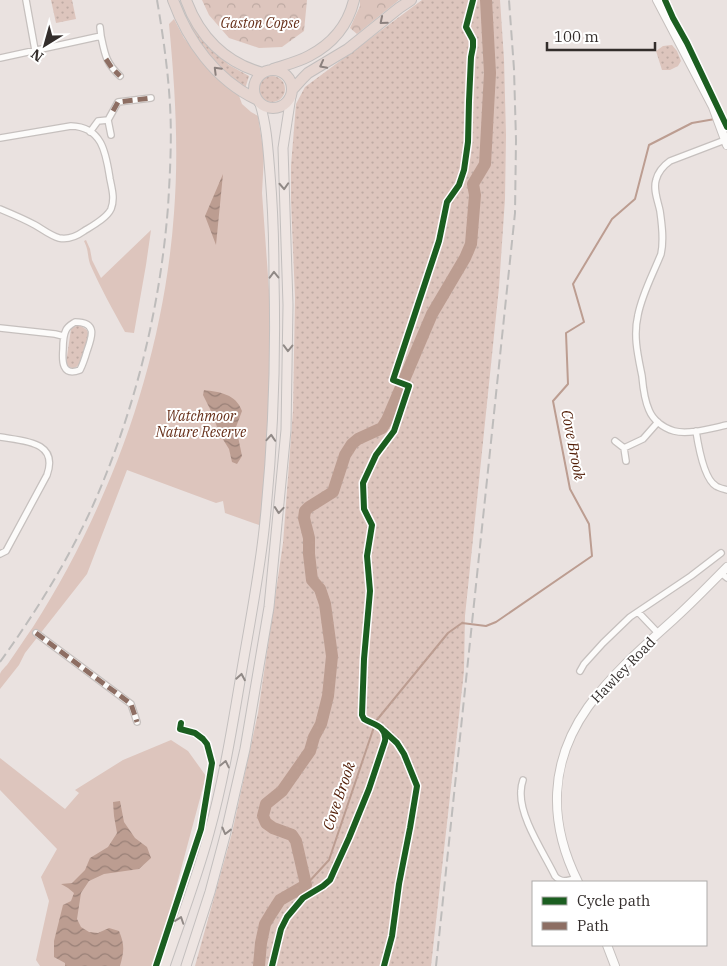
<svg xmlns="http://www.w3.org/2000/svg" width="727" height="966" font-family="'IBM Plex Serif',serif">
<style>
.grass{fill:url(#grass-dots)}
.forest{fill:url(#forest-crowns)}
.park{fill:#ddc5bd}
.water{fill:url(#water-waves)}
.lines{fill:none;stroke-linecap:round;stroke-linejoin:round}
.stream{stroke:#bc9d91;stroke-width:2}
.river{stroke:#bc9d91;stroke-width:12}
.street-casing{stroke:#c6c0be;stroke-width:8}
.secondary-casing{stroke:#c6c0be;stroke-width:10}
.primary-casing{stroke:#c3bfbe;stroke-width:11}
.highway-casing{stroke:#c3bfbe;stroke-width:12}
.street{stroke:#fcfbfa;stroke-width:5.5}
.secondary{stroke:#fcfbfa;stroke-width:8}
.primary{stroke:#eee5e2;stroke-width:9}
.highway{stroke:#e5d5d0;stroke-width:10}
.rail{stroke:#bebcbb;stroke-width:2;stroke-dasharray:10 5;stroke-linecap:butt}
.quiet{stroke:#8d6e63;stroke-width:5;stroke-dasharray:10 5;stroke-linecap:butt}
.cycleway-casing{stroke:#fff;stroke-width:9}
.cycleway{stroke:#1b5e20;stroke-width:6}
.oneway{stroke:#8c817e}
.oneway2{stroke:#908986}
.labels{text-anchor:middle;stroke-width:4;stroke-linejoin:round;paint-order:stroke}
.park-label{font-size:14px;font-style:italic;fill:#662f19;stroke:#fff}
.street-label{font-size:14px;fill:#332d2b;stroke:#fff}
.water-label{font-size:15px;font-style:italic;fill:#501b04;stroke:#fff}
</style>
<defs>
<pattern id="grass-dots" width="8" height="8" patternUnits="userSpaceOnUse" patternTransform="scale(1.25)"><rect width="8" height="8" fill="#ddc5bd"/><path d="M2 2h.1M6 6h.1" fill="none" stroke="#beaaa3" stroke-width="1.8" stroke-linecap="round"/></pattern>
<pattern id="forest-crowns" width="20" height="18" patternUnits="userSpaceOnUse" patternTransform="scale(1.25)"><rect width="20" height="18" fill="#ddc5bd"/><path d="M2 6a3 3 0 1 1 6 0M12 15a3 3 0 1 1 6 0" fill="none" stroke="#beaaa3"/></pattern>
<pattern id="water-waves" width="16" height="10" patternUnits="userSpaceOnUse" patternTransform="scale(1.25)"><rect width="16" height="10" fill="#bc9d91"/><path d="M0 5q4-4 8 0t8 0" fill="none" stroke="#998077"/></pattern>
</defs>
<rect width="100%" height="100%" fill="#eae2e0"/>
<path class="grass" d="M51,0h21l4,19 -20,4z
M422,0h78l4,59 2,76 -1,64 -6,88 -34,329 -1,55 -33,295h-236l37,-133 26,-120 25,-170 10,-132 2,-113 -4,-98v-34l5,-62 9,-17z
M189,17l18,27 22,21 20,11 -4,13 -16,-13 -20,-20 -18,-26z
M672,45l5,6 4,10 -3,5 -8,4h-8l-6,-19 7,-5z
M259 89a13 13 0 1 1 26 0a13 13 0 1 1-26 0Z
M77,326h4l6,4 2,6 -10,28c-3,4 -5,5 -10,3l-3,-4 5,-34 1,-2z"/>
<path class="forest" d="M202,0h105l-3,31 -22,16 -23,1 -30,-10 -20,-23z
M360,0h39l-42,34 -7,-6 10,-22z"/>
<path class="park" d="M174,19l10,19 14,18 40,37 4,11 9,8 7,4 6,39 -2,38 8,111v107l-8,115 -37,-13 -2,-12 -7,2 -89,-33 -40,104 -62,79 -6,12 -19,24c0,-4 0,-11 0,-15 1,-3 5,-7 7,-9 9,-13 17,-25 26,-38 25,-39 47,-80 66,-123 41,-90 68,-192 75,-291 5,-63 1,-126 -5,-189z
M151,230l-5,35 -12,68 -9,-1c-12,-22 -25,-45 -35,-68 -3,-10 -1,-13 -6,-23l2,-1 4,9 2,11 9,18z
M171,740l17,11 18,25 -48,179 -5,11h-113l-4,-6 13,-59 -8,-24 16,-28 -57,-59v-32l65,51 14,-16 -4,-3 48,-30z"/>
<path class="water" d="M223,174l-7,71 -11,-29z
M204,390c16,2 32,4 38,21l-6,16 6,29 -5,8 -5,-2 -3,-13 -10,-16 -6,-18 -10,-20z
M120,801l4,21 11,16 12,9 4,11 -12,11 -35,5 -15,7 -8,12 -4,26 4,8 8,5 9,1 11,-5 10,3c6,14 5,21 1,35h-55v-3l-11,-6v-16l9,-36 8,-4 3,-8 -6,-5 -7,-4 11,-1 13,-13 5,-12 18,-11 9,-14 -3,-17 -1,-14z"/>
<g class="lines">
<path class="stream" d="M719,119l8,-2
M306,885l23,-25 47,-139 72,-88 14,-10 24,3 10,-4 96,-66 -3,-32 -19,-35 -17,-88 15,-17 -2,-51 18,-11 -11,-38 39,-65 23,-20 14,-54 43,-22 23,-4"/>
<path class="river" d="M259,966l2,-23 4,-19 6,-10 9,-14 26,-15 -10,-44 -4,-6 -19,-7 -7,-5 -3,-7 3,-12 16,-13 28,-40 4,-14 7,-13 7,-28 4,-40 -7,-52 -5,-15 -8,-9 -3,-26v-16l-5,-20 1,-7 4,-4 24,-15 12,-37 7,-11 6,-5 24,-11 5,-8 45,-106 33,-56 6,-14 4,-49 -2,-11 12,-20 5,-91 -4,-73"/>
<defs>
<path id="street" d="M26,0l9,50
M100,27l1,9
M0,58l101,-22c4,19 5,27 19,40
M108,120l3,15
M90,132l8,-11 10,-1 10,-18 33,-4
M0,138l71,-12c32,1 35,28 39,53 2,10 5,20 1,30 -4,9 -19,17 -27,22 -7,5 -16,9 -25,7 -8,-2 -17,-9 -24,-13 -11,-6 -23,-11 -35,-16
M725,140l-55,21c-7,5 -12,11 -14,19 -3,10 2,21 4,31 2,14 4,29 1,43 -8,20 -19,40 -23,61 -5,21 0,41 4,61 1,11 2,23 7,34 4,10 14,18 25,21 15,4 38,-3 53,-6
M75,322c23,0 17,15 12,29 -2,7 -4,13 -7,19 -18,7 -18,-9 -17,-21 0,-6 0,-13 3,-19 2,-4 6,-6 9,-8z
M0,328l55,6 8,2
M696,431c2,13 8,48 20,55 3,2 8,3 11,4
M0,437c23,4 59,4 47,38l-41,76 -6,3
M615,441l9,7 2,13
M624,448l19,-9 15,-17
M721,573l6,5
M638,612l20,21
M36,633l95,71 6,18
M580,671l4,-7 19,-21 27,-26 61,-41 30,-23
M523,780c-1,3 -2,7 -2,11 -2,26 23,62 34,85 6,7 13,5 21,2"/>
<path id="secondary" d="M657,0l56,107 14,38
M578,882c-30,-60 -29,-120 10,-175 24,-33 55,-60 85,-87 19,-17 36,-35 54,-53
M607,945l8,21"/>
<path id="primary" d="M165,966c15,-44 32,-88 44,-133 15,-54 24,-110 33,-164 8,-47 17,-93 22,-139 9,-84 12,-167 10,-251 0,-35 -1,-70 -4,-105 -2,-24 -3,-47 -10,-70
M186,966l24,-74 16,-60 19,-83 24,-142 17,-177 2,-125 -5,-157 8,-52"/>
<path id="highway" d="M173,0c15,41 43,80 83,99
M186,0c13,36 39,63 77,73
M273,69c12,-4 25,-7 36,-13 23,-12 39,-31 45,-56
M254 89a19 19 0 1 1 38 0a19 19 0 1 1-38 0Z
M293,89l10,-11 5,-5 40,-24 51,-41 12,-8"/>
</defs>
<use href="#street" class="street-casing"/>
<use href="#secondary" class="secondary-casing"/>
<use href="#primary" class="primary-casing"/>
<use href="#highway" class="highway-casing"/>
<use href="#street" class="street"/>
<use href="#secondary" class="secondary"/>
<use href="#primary" class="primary"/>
<use href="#highway" class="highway"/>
<path class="rail" d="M0,662c36,-50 69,-103 94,-159 41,-93 66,-194 74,-296 2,-34 4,-68 2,-102 -2,-35 -7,-70 -13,-105
M436,966l79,-753 1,-73 -2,-71 -5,-69"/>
<path class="quiet" d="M106,59l6,9 8,8
M113,111l5,-9 33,-4
M36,633l95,71 6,18"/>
<defs>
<path id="cycleway" d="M665,0l8,18 14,25 40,84
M384,731l13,12 7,11 13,32 -7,42 -11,56 -7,52 -8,30
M156,966l45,-137 11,-66 -5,-19 -4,-5 -8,-6 -15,-4 1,-6
M272,966l9,-37 6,-12 16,-19 20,-12 7,-6 4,-9 15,-33 20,-49 16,-48c2,-15 -11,-16 -21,-22l-2,-4 2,-56 6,-68 -3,-35 5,-31 -8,-16 -1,-26 13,-28 18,-24 15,-45 -16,-6 46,-139 8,-39 12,-17 5,-15 4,-28 1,-41 2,-44 2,-10v-7l-7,-13 7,-27"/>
</defs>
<use href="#cycleway" class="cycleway-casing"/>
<use href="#cycleway" class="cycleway"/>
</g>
<defs><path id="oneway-chevron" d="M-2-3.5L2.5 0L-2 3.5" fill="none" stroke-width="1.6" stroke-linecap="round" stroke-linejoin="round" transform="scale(1.25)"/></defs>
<g class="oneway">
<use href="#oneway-chevron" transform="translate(383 21) rotate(140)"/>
<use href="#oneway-chevron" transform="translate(323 65) rotate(152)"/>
<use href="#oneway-chevron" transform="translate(217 70) rotate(-135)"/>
</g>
<g class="oneway2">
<use href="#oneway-chevron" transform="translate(284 186) rotate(87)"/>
<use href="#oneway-chevron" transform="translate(274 275) rotate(-91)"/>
<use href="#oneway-chevron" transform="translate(288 348) rotate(91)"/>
<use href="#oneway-chevron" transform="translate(271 438) rotate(-86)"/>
<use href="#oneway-chevron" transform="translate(279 510) rotate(95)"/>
<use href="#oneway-chevron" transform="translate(241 677) rotate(-80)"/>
<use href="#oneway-chevron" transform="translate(225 764) rotate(-78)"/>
<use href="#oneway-chevron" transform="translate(226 831) rotate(104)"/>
<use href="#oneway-chevron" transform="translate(180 920) rotate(-71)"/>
</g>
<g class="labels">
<g class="park-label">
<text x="260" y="28">Gaston Copse</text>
<text x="201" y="421">Watchmoor<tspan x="201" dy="16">Nature Reserve</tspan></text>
</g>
<g class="street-label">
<text transform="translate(623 670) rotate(-46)" y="5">Hawley Road</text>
</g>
<g class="water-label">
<text transform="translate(573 445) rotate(79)" y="5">Cove Brook</text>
<text transform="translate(339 796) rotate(-71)" y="5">Cove Brook</text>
</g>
</g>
<rect x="532" y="881" width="175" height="65" fill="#ffffff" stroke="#adabaa"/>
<rect x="542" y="897" width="25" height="8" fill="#1b5e20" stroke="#adabaa"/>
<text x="577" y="906" font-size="15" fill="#332d2b">Cycle path</text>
<rect x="542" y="922" width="25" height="8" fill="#8d6e63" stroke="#adabaa"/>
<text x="577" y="931" font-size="15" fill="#332d2b">Path</text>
<g transform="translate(45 45) rotate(217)" stroke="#ffffff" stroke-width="4" paint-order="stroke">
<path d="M0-4L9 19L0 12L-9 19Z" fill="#332d2b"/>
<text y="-8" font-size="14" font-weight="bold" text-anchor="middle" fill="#332d2b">N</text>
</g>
<path d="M547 42v8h108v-8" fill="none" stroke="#332d2b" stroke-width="2.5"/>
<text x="554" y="42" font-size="15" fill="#332d2b" stroke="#ffffff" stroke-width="4" paint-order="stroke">100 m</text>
</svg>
